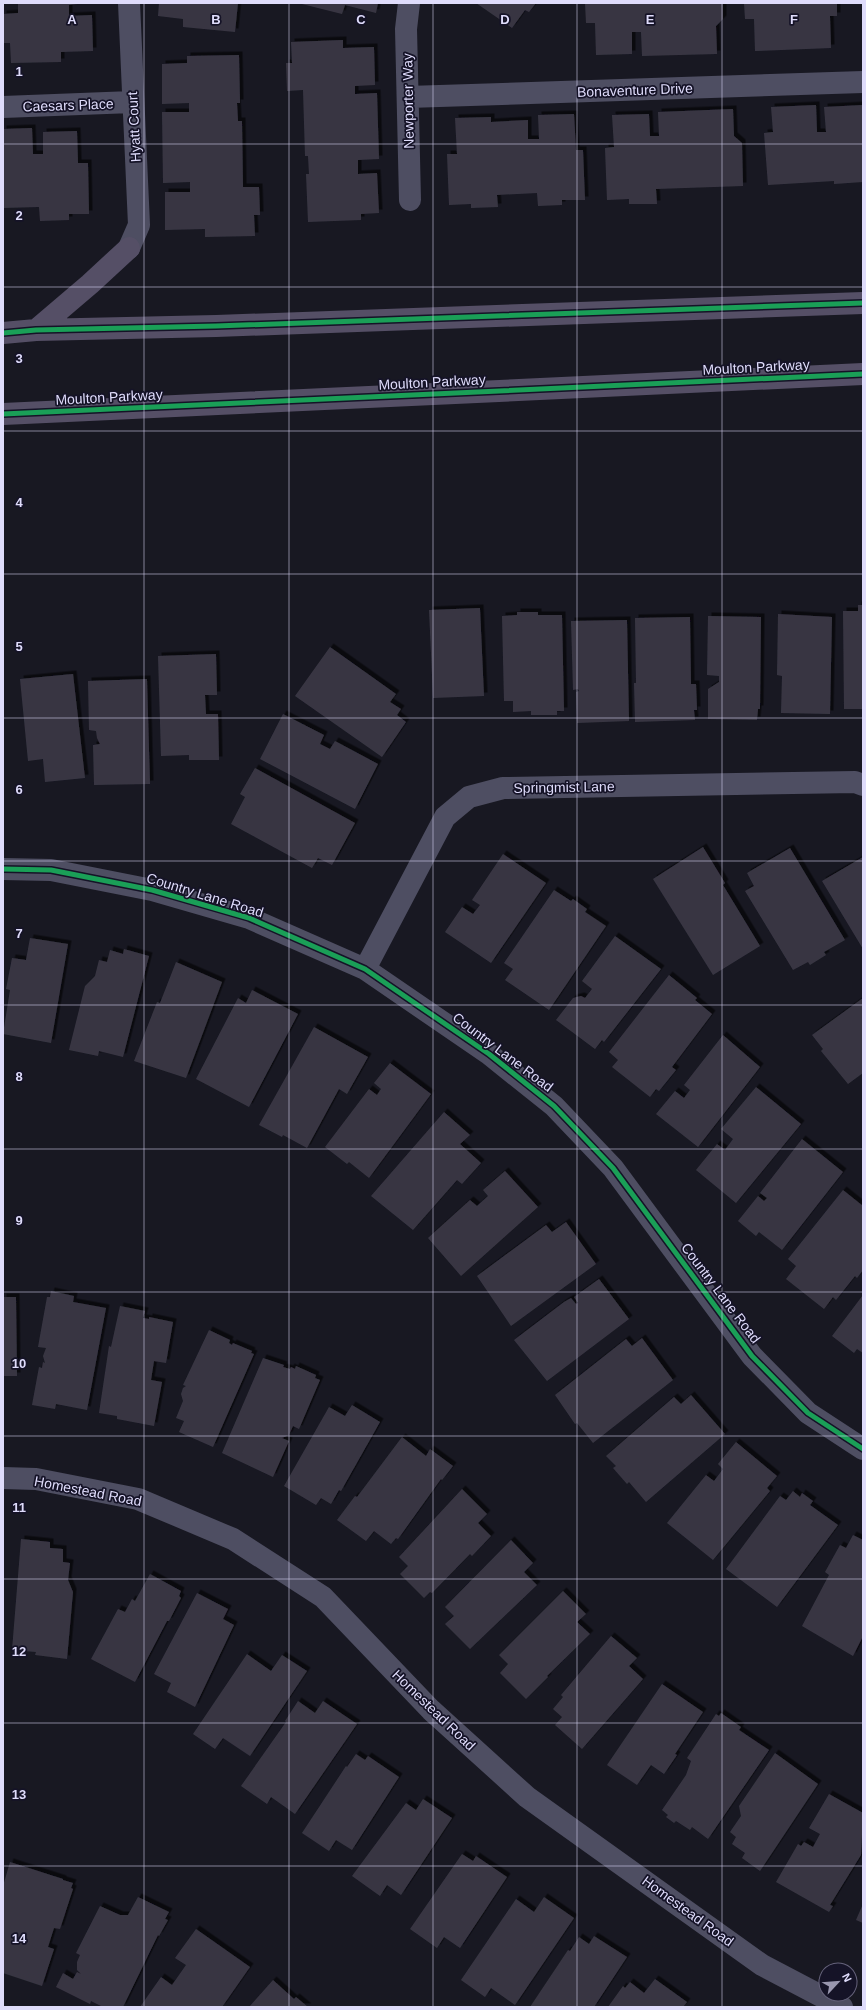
<svg xmlns="http://www.w3.org/2000/svg" width="866" height="2010" font-family="Helvetica,sans-serif">
<style>
.building{fill:#383643;filter:url(#shadow)}
.lines{fill:none;stroke-linecap:round;stroke-linejoin:round}
.minor{stroke:#4e4e62;stroke-width:22}
.primary{stroke:#554f66;stroke-width:22}
.cycleway-casing{stroke:#151327;stroke-width:8}
.cycleway{stroke:#1a9f57;stroke-width:5}
.grid{fill:none;stroke:#dfdcfb;stroke-width:1;stroke-opacity:0.55}
.labels{text-anchor:middle;stroke-width:3.5;stroke-linejoin:round;paint-order:stroke}
.street-label{font-size:14px;fill:#dfdcfb;stroke:#151327}
.grid-label{font-size:13px;text-anchor:middle;font-weight:bold;fill:#dfdcfb;stroke:#151327;stroke-width:3.5;stroke-linejoin:round;paint-order:stroke}
</style>
<defs>
<filter id="shadow"><feDropShadow dx="3.5" dy="-3.5" stdDeviation="0" flood-color="#0009"/></filter>
</defs>
<rect width="100%" height="100%" fill="#181822"/>
<path class="building" d="M18,3h68l-17,2v11l23,-1 1,36 -32,1v10l-50,1 -1,-20h-6l-1,-29 15,-1z
M159,3h79l-3,29 -52,-5v-8l-25,-3z
M378,3l-2,10 -31,-8 -3,9 -40,-10z
M476,3h60l-7,9 -4,-2 -13,18z
M585,3h138v16l-7,7 1,28 -75,2 -1,-24h-9v22l-36,1 -1,-32h-9z
M744,3h93v13h-7l1,32 -76,3 -1,-32h-9z
M343,40v8l31,-1 1,38 -20,1v8l22,-1 2,66 -21,1v14l19,-1 2,40 -18,1v6l-53,2 -2,-48h3l-1,-18h-3l-2,-66 -16,1 -1,-28h6l-1,-21z
M239,55l1,48h-3l1,18h4l1,66h16l1,28h-6l1,21 -50,1v-8l-40,1v-38h25v-10l-27,1 -1,-71h27v-9l-27,1v-40l25,-1v-7z
M816,105l1,27h9l-2,-25 39,-2v77l-29,2v-3l-66,4 -4,-52 9,-1 -2,-25z
M733,109l1,27 8,7 1,43 -87,3 1,15h-28v-5l-22,1 -2,-52 9,-1 -2,-32 37,-1 1,22h9l-1,-24z
M574,114l2,36h7l2,50h-23v5l-24,1 -1,-13 -40,2 1,12 -27,1v-4l-22,1 -2,-51h10l-2,-36 36,-1v5l37,-2v19h11l-1,-24z
M32,128l1,26h10v-22l34,-1 1,32h10l1,51h-20v6l-29,1 -1,-14 -36,1v-79z
M858,605h5v104h-19l-1,-98h15z
M480,608l4,88 -51,2 -4,-88z
M517,612h21v3h24l2,96h-7v4h-26v-4l-18,1v-11h-9l-2,-85 15,-1z
M778,614l54,3 -2,97 -49,-1 1,-37 -5,-1z
M708,616l53,1 -1,92h-2l-1,11 -49,-1v-30l11,-7v-6l-12,-1z
M690,617l1,67h5l1,26h-3l1,10 -60,2 -1,-39h2l-1,-65z
M627,620l2,101 -52,2 -1,-31 3,-1 -1,-2 -5,1 -2,-69z
M330,647l66,47 -6,8 11,7 -4,6 9,7 -24,35 -87,-61z
M216,654l1,41h-12l1,19h12l1,46h-30v-5l-28,1 -3,-100z
M73,674l12,104 -40,4 -2,-23 -15,2 -8,-82z
M147,679l3,105 -56,1 -1,-40 7,-1 -3,-6 -1,-7 -7,-1 -1,-49z
M283,714l41,21 -4,9 10,5 5,-8 43,23 -23,45 -95,-50z
M255,768l100,55 -23,42 -14,-7 -6,10 -81,-44 14,-27 -5,-3z
M703,847l22,36 -2,2 37,61 -47,29 -60,-96z
M790,848l55,92 -21,12 2,3 -16,10 -2,-3 -15,8 -48,-79 9,-5 -7,-13z
M503,854l43,29 -55,80 -46,-31 17,-25 11,7 7,-9 -8,-5z
M863,857v92l-41,-68z
M554,890l17,11 2,-2 14,10 -2,3 21,14 -57,84 -44,-30 8,-11 -9,-6z
M615,936l46,33 -57,73 -2,-2 -7,9 -39,-29 17,-22 8,-2 4,2 7,-9 -10,-8z
M30,938l38,6 -17,99 -48,-9 7,-44 -4,-1 6,-31 14,2z
M124,949l25,7 -26,101 -24,-6 -1,5 -29,-6 16,-64 10,-10 4,-16 8,2 3,-12 13,4z
M176,962l46,20 -36,96 -52,-17 23,-59 3,1z
M669,975l28,23 -2,2 17,14 -40,53 4,3 -17,21 -3,-2 -6,8 -38,-30 6,-7 -9,-8z
M252,990l46,24 -49,93 -53,-28 42,-81 8,5z
M863,998v75l-15,11 -27,-33 2,-2 -11,-14z
M314,1027l54,30 -21,37 -8,-5 -32,59 -24,-13 -1,2 -23,-12z
M723,1035l37,32 -62,80 -42,-33 19,-23 9,7 6,-8 -6,-5z
M390,1063l41,31 -62,84 -20,-16 -2,2 -22,-17 44,-58 8,6 4,-6 -7,-6z
M756,1087l45,37 -65,79 -40,-33 21,-26 8,6 8,-11 -12,-10z
M444,1112l26,23 -10,9 21,19 -19,21 -5,-4 -44,50 -42,-34z
M802,1139l41,33 -61,78 -23,-18 -3,4 -18,-15 20,-25 6,5 3,-3 -7,-5z
M505,1171l33,36 -77,69 -33,-38 42,-38 7,6 11,-10 -5,-6z
M843,1190l20,16v64l-6,8 -2,-2 -19,24 -3,-3 -9,12 -38,-30 10,-13 -8,-7z
M566,1222l30,42 -85,62 -34,-50 69,-51 6,7z
M599,1279l30,40 -82,62 -33,-41 50,-38 7,-4 5,6 2,-1 -4,-6z
M51,1291l23,5 -1,6 33,6 -19,102 -31,-6 -1,5 -23,-4 7,-38 3,1 1,-6 2,1 -2,-7 3,-8 -8,-1 9,-50h3z
M863,1295v58l-6,-4 -3,4 -22,-17z
M3,1297h13l1,79h-14z
M120,1306l25,5 -2,7 6,1v-2l24,5 -7,41 -12,-2 -3,19 11,2 -8,44 -37,-7v-3l-18,-3 10,-67 2,1z
M209,1330l21,10 -1,3 3,2 1,-2 19,8 -1,2 3,1 -41,93 -34,-15 5,-11 -8,-3 7,-17 -2,-7 2,-6 3,-2 -3,-1z
M642,1338l31,42 -80,63 -16,-20 -2,1 -20,-29 71,-56 6,7z
M263,1358l21,7 -1,2 7,2 1,-2 4,2 1,-3 20,9 -1,3 5,2 -21,49 -6,-3 -4,9 -7,3 7,3 -16,36 -51,-24z
M691,1395l34,39 -79,68 -17,-20 -2,2 -14,-16 3,-2 -10,-10 68,-59 7,7z
M352,1405l28,17 -39,69 -2,-1 -8,14 -10,-6 -5,7 -32,-19 45,-79 16,9z
M402,1437l24,19 4,-7 23,17 -11,14 -1,-1 -43,60 -2,-1 -5,6 -17,-13 -8,10 -29,-21 18,-24 2,1z
M736,1442l41,34 -10,12 3,3 -57,69 -46,-37 39,-48 8,6 9,-12 -5,-5z
M462,1489l25,25 -9,9 13,13 -19,20 -2,-2 -38,39 -2,-1 -6,6 -24,-24 8,-8 -9,-9z
M793,1491l7,6 2,-4 11,8 -3,4 28,20 -61,82 -51,-38 54,-73 6,4z
M853,1535l10,5v96l-10,20 -51,-30 27,-51 -4,-3 15,-27 6,3z
M21,1539l29,3v6l13,1v13l7,1 -2,17 5,12 -6,67 -32,-4 1,-3 -24,-2z
M511,1540l22,23 -9,9 13,13 -67,64 -25,-25 9,-8 -9,-9z
M150,1574l31,17 -2,5 2,2 -12,23h-2l-32,61 -44,-23 27,-50 7,3 7,-13 3,2z
M563,1591l23,23 -9,8 13,12 -43,42 1,1 -22,22 -26,-26 8,-9 -9,-9z
M197,1593l31,16 -5,10 11,6 -39,82 -28,-15 4,-9 -17,-9z
M611,1636l26,22 -8,8 14,13 -61,70 -27,-24 7,-8 -9,-8 10,-12 -2,-2z
M247,1654l24,17 11,-16 25,16 -57,85 -27,-18 -8,11 -22,-15z
M662,1684l41,28 -28,42 2,1 -13,19 -13,-9 -14,20 -30,-20z
M298,1701l17,12 8,-12 34,23 -62,90 -24,-17 -4,7 -26,-18 45,-64 -1,-1z
M721,1713l20,14 -2,3 30,20 -61,89 -16,-12 -2,3 -14,-9 -2,2 -8,-6 2,-2 -6,-5 24,-35 5,-14 -4,-3 29,-44 3,2z
M775,1753l43,31 -58,87 -18,-13 3,-5 -13,-9 4,-7 -6,-5 11,-16 -2,-10z
M356,1754l9,6 3,-4 31,21 -47,73 -16,-10 -7,11 -27,-18 44,-67 1,1z
M829,1794l34,19 -2,42 -31,50 3,1 -4,6 -53,-30 22,-38 3,2 3,-4 9,5 7,-13 -11,-6z
M423,1799l29,19 -51,77 -14,-10 -7,11 -28,-20 54,-73 10,7z
M462,1854l11,7 3,-5 31,21 -47,71 -16,-11 -7,11 -27,-19z
M10,1862l53,17v1l10,3 -2,5 2,1 -13,40 -6,-1 -6,19 6,2 -12,37 -39,-13v-87z
M138,1897l31,15 -4,7 3,1 -9,16 -1,-1 -35,72h-20l-12,-6 -1,3 -34,-17 7,-14 10,6 4,-7 4,2 -4,-4v-8l3,-7 -4,-2 24,-47 20,9h8z
M544,1897l30,21 -59,87 -24,-17 -6,9 -24,-17 55,-81 18,13z
M863,1904v19l-7,-3z
M196,1929l54,38 -28,40h-82l21,-30 11,8 14,-20 -11,-7z
M594,1936l33,21 -33,50h-64l38,-57 2,1 9,-14 10,7z
M655,1979l32,23 -4,5h-75l15,-21 2,2 5,-6 14,11z
M273,1980l21,19 2,-2 12,10h-59z"/>
<g class="lines">
<path class="minor" d="M409,3l-3,26 4,171
M408,97l455,-15
M3,107l129,-5
M129,248l10,-23 -10,-222
M3,869l48,1 101,20 97,28 116,51 124,85 65,52 59,62 139,188 56,57 55,36
M365,969l80,-152 24,-20 34,-9 352,-6 8,3
M3,1478l33,1 102,20 95,40 90,58 108,113 96,87 235,168 80,42"/>
<path class="primary" d="M36,330l54,-46 39,-36
M3,333l33,-3 180,-4 647,-23
M3,414l860,-40"/>
<defs>
<path id="cycleway" d="M3,333l33,-3 180,-4 647,-23
M3,414l860,-40
M3,869l48,1 101,20 97,28 116,51 124,85 65,52 59,62 139,188 56,57 55,36"/>
</defs>
<use href="#cycleway" class="cycleway-casing"/>
<use href="#cycleway" class="cycleway"/>
</g>
<path class="grid" d="M144,3v2004M289,3v2004M433,3v2004M577,3v2004M722,3v2004M3,144h860M3,287h860M3,431h860M3,574h860M3,718h860M3,861h860M3,1005h860M3,1149h860M3,1292h860M3,1436h860M3,1579h860M3,1723h860M3,1866h860"/>
<g class="labels">
<g class="street-label">
<text transform="translate(635 90) rotate(-2)" y="5">Bonaventure Drive</text>
<text transform="translate(408 101) rotate(-91)" y="5">Newporter Way</text>
<text transform="translate(68 105) rotate(-2)" y="5">Caesars Place</text>
<text transform="translate(134 127) rotate(-93)" y="5">Hyatt Court</text>
<text transform="translate(756 367) rotate(-3)" y="5">Moulton Parkway</text>
<text transform="translate(432 382) rotate(-3)" y="5">Moulton Parkway</text>
<text transform="translate(109 397) rotate(-3)" y="5">Moulton Parkway</text>
<text transform="translate(564 787) rotate(-1)" y="5">Springmist Lane</text>
<text transform="translate(205 895) rotate(17)" y="5">Country Lane Road</text>
<text transform="translate(503 1052) rotate(37)" y="5">Country Lane Road</text>
<text transform="translate(721 1293) rotate(53)" y="5">Country Lane Road</text>
<text transform="translate(88 1491) rotate(11)" y="5">Homestead Road</text>
<text transform="translate(434 1710) rotate(44)" y="5">Homestead Road</text>
<text transform="translate(688 1911) rotate(36)" y="5">Homestead Road</text>
</g>
</g>
<g class="grid-label">
<text x="72" y="24">A</text>
<text x="216" y="24">B</text>
<text x="361" y="24">C</text>
<text x="505" y="24">D</text>
<text x="650" y="24">E</text>
<text x="794" y="24">F</text>
<text x="19" y="76">1</text>
<text x="19" y="220">2</text>
<text x="19" y="363">3</text>
<text x="19" y="507">4</text>
<text x="19" y="651">5</text>
<text x="19" y="794">6</text>
<text x="19" y="938">7</text>
<text x="19" y="1081">8</text>
<text x="19" y="1225">9</text>
<text x="19" y="1368">10</text>
<text x="19" y="1512">11</text>
<text x="19" y="1656">12</text>
<text x="19" y="1799">13</text>
<text x="19" y="1943">14</text>
</g>
<rect width="866" height="2010" fill="none" stroke="#dfdcfb" stroke-width="8"/>
<g transform="translate(838 1982) rotate(64)"><circle r="19" fill="#151327" stroke="#66637c"/>
<path d="M0-3L7 15L0 10L-7 15Z" fill="#9997af"/>
<text y="-6" font-size="11" font-weight="bold" text-anchor="middle" fill="#dfdcfb">N</text>
</g>
</svg>
